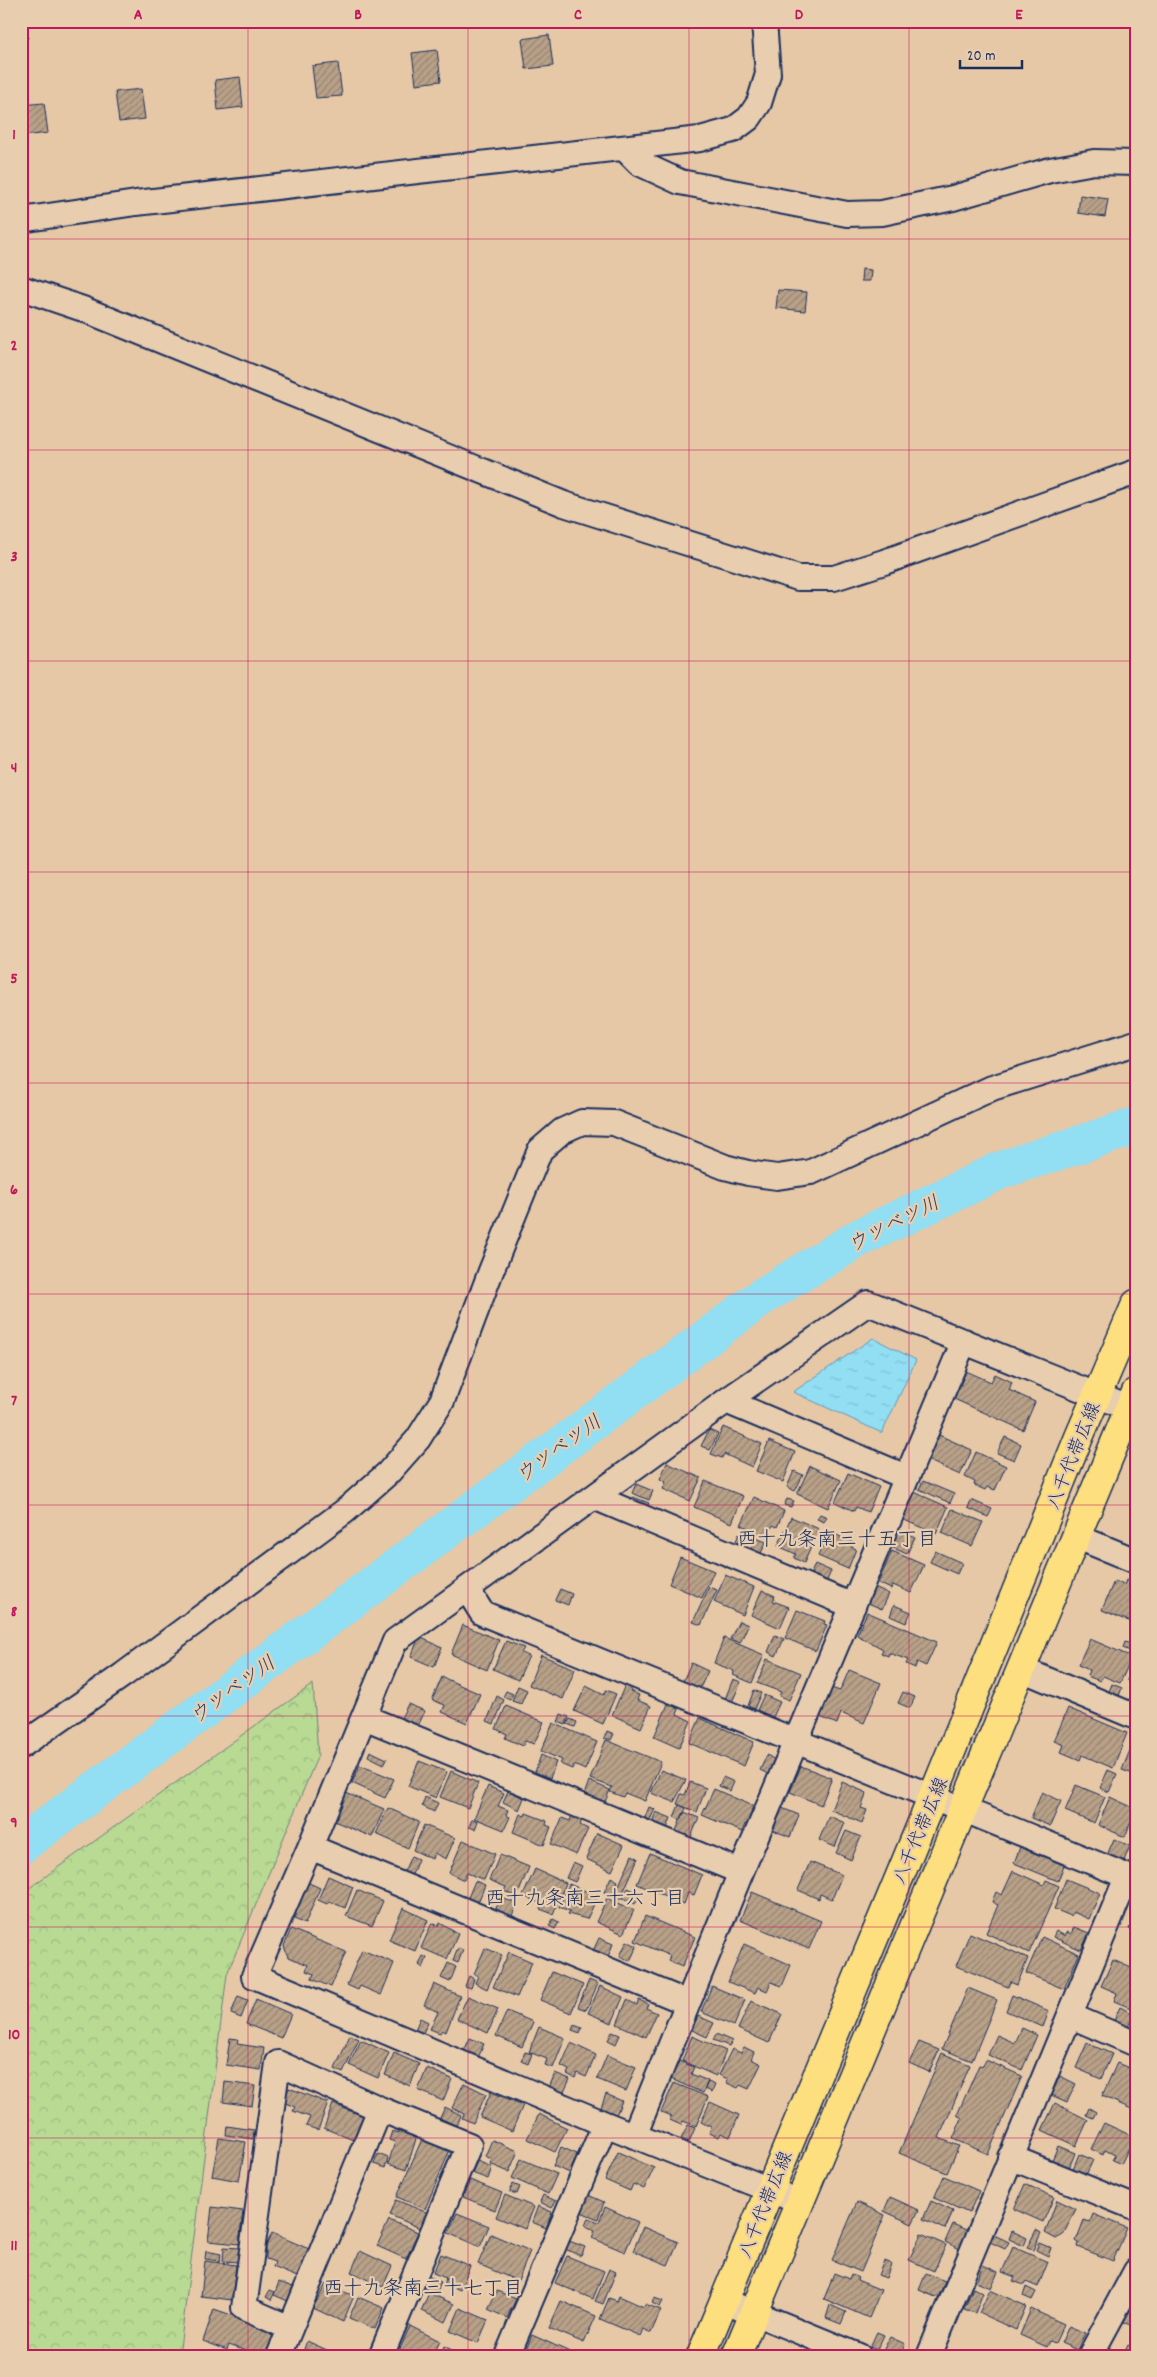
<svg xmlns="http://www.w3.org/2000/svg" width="1157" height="2377" font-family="Dekko,'Klee One',sans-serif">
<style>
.forest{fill:url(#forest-crowns);stroke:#6a8478}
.water{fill:url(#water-ripples);stroke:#6298b7}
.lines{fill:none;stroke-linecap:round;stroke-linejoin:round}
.river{stroke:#92def2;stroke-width:38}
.building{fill:url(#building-hatch);stroke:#1b2f5e}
.minor-casing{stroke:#1b2f5e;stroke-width:28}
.major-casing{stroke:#1b2f5e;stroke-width:31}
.minor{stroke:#e8cdaf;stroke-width:24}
.major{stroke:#fddf80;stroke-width:28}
.grid{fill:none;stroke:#c2185b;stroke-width:1;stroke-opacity:0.55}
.labels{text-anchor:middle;stroke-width:4.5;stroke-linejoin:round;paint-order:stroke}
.street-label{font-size:19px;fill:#1b2f5e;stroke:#e8cdaf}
.water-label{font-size:20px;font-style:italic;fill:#27406d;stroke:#e8cdaf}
.neighbourhood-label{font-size:20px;fill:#1b2f5e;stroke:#e8cdaf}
.neatline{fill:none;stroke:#c2185b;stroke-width:2}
.grid-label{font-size:16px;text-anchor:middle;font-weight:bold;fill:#c2185b}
</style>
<defs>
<pattern id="forest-crowns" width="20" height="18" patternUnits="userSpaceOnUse" patternTransform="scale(1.25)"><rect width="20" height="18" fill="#b8da93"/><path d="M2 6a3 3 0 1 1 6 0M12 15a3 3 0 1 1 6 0" fill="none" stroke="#9ebb81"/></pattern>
<pattern id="water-ripples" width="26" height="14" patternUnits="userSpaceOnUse" patternTransform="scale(1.25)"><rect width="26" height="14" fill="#92def2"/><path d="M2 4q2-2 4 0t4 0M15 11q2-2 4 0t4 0" fill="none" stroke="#7dbfd2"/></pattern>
<pattern id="building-hatch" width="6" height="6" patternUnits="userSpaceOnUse" patternTransform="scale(1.25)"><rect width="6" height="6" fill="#b9a188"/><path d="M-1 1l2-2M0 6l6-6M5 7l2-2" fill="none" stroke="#968472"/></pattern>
</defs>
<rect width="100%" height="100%" fill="#e6c8a6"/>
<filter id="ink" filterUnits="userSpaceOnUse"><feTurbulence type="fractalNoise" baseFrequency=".02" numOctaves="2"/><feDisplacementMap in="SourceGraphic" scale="10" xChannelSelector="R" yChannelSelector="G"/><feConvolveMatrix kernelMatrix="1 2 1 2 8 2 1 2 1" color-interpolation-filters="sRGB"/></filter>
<g filter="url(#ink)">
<path class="forest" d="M313,1684l5,71 -91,219 -48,382h-158v-462z"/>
<path class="water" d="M873,1338l43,22 -34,73 -89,-41z"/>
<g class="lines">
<path class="river" d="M21,1845l742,-549 96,-58 142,-68 135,-44"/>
</g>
<path class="building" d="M21,21h5l2,17 -7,1z
M99,21h26v5l-25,2z
M549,35l4,31 -27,3 -4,-30z
M437,50l4,31 -25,3 -4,-31z
M338,63l4,33 -26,2 -4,-32z
M240,77l3,30 -25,3 -3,-30z
M141,89l4,30 -26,3 -4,-30z
M44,103l4,30 -25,3 -2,-31z
M1080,195l28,4 -3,18 -27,-4z
M862,269l9,1 -1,11h-9z
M778,290l29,2 -2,19 -29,-3z
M966,1371l25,11 4,-8 17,8 -3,8 26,12 -12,28 -69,-31z
M723,1427l39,17 -10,23 -28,-13 -2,4 -11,-4z
M709,1430l9,4 -8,16 -9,-4z
M939,1435l33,15 -12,25 -33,-15z
M1005,1437l16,7 -7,16 -17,-7z
M769,1441l26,11 -12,30 -27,-11z
M976,1452l30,14 -11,24 -8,-3 -2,3 -11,-5 1,-3 -10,-5z
M667,1463l34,15 -11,23 -27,-12 3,-7 -6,-3z
M810,1466l31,14 -13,28 -31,-14z
M794,1471l9,4 -8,16 -8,-4z
M848,1473l31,14 -11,25 -12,-5 -2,4 -19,-9z
M705,1481l38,15 -11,27 -38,-16z
M923,1481l31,13 -4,9 -31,-14z
M636,1484l17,7 -4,9 -17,-7z
M914,1492l34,15 -12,27 -34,-15z
M633,1497l16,6 -4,8 -15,-6z
M754,1497l30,14 -7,16 -4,-2 -6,12 -26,-12z
M787,1499l7,2 -3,6 -7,-2z
M971,1500l21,9 -4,8 -20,-9z
M952,1509l31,13 -11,24 -30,-13z
M820,1514l7,3 -3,5 -7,-3z
M791,1517l28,12 -15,34 -10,-5 2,-4 -18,-8z
M899,1530l16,7 -8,17 -16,-7z
M829,1532l24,10 -2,5 5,2 -8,20 -30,-13z
M739,1534l7,3 -6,14 -7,-3z
M756,1538l10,4 -7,16 -10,-4z
M892,1551l32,14 -13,28 -18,-8 -2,4 -13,-6z
M935,1551l27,12 -5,11 -27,-12z
M680,1557l34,14 -12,27 -33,-14z
M815,1564l16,7 -6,14 -16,-7z
M725,1575l29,12 -11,28 -29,-13z
M1126,1580l10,4v40l-34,-14 12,-29 10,4z
M709,1587l8,3 -16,35 -8,-3z
M875,1587l14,7 -7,15 -14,-6z
M560,1589l12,5 -4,11 -13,-5z
M762,1590l13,6 -2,5 16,6 -9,21 -29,-13z
M894,1605l17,7 -5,11 -16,-7z
M797,1610l28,11 -1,3 3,1 -11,26 -31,-13z
M867,1612l70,30 -11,24 -9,-4 -2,6 -9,-4 2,-4 -19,-7 -1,3 -7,-3 2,-4 -26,-14z
M739,1621l9,4 -8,18 -10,-4z
M463,1625l36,15 -12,30 -36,-16z
M775,1635l9,4 -8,17 -8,-4z
M419,1637l23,10 -8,20 -23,-10z
M724,1638l40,17 -12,28 -19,-8 1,-4 -20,-8z
M1090,1639l42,18 -12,26 -17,-7 -3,5 -13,-5 2,-6 -11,-5z
M506,1641l18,7 -3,5 8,3 -11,24 -25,-11z
M1125,1642l8,3 -3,6 -7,-3z
M541,1655l34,14 -12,30 -34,-14z
M767,1659l34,14 -12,27 -10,-4 2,-4 -24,-9z
M1136,1660v23l-9,-3z
M691,1663l17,8 -8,17 -17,-7z
M849,1670l32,13 -17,40 -23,-10 -4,11 -17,-7 11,-29 9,3z
M442,1677l38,17 -13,29 -25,-11 3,-7 -13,-5z
M733,1679l8,3 -9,20 -7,-3z
M1112,1684l10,4 -4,10 -10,-4z
M625,1685l7,3 -2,3 9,4 -2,5 14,6 -10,22 -29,-13z
M518,1686l9,4 -6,14 -9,-3z
M586,1686l18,9 2,-5 10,4 -13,30 -29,-13z
M754,1690l7,3 -7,16 -6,-3z
M506,1691l7,3 -3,6 -7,-3z
M903,1692l12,5 -5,11 -12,-5z
M764,1695l16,7 -7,15 -16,-7z
M497,1696l7,4 -10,24 -7,-3z
M408,1704l17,7 -7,15 -17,-8z
M668,1704l11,5 -2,5 14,7 -12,27 -25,-11z
M506,1706l38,16 -10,22 -9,-3 -2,5 -18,-8 2,-4 -11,-5z
M1068,1708l59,25 -14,35 -31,-13 -2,5 -19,-8 3,-7 -10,-4z
M561,1714l8,3 -3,8 -8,-3z
M700,1718l54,24 -10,24 -55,-23z
M570,1719l7,3 -2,5 -8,-3z
M553,1723l44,19 -12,28 -11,-5 -2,4 -12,-5 2,-4 -21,-9z
M607,1731l7,3 -3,6 -7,-2z
M1135,1738l1,1v36l-14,-5z
M606,1740l55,22 -16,39 -20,-8 -2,4 -13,-5 2,-5 -22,-8z
M370,1751l17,8 -3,5 -16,-8z
M541,1755l15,7 -6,16 -15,-6z
M767,1755l8,5 -7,14 -8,-4z
M419,1761l28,11 -11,26 -28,-12z
M360,1765l34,14 -9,19 -33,-15z
M801,1766l31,12 -11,27 -31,-13z
M661,1770l25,10 -12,22 -23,-9z
M1108,1770l9,4 -8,18 -9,-4z
M451,1771l27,12 -10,25 -28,-11z
M723,1777l11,5 -4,9 -11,-5z
M589,1781l21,9 -6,14 -20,-9z
M690,1782l16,6 -9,24 -20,-8 4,-10 4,1z
M842,1782l25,11 -6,15 6,2 -5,13 -31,-13z
M1076,1785l29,12 -11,26 -29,-12z
M488,1786l16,7 -6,13 10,4 -2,5 4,2 -6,13 -30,-12z
M714,1789l39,17 -2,5 3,1 -5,13 -4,-1 -3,8 -40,-17z
M508,1791l16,7 -5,12 -16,-8z
M1042,1792l19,9 -11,25 -19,-8z
M346,1793l38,16 -12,28 -38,-16z
M425,1797l13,6 -4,9 -12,-6z
M1110,1797l26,12 -11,28 -27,-12z
M679,1805l7,3 -5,12 -7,-3z
M649,1807l6,2 -6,13 -5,-2z
M388,1808l31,14 -11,26 -32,-14z
M782,1808l17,7 -9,22 -17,-7z
M656,1812l15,6 -5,13 -15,-6z
M684,1812l15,6 -9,21 -15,-6z
M526,1813l21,8 -1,4 5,2 -7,18 -31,-13 7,-18 5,2z
M572,1815l10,5 -2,5 8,4 -12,26 -25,-11 11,-26 8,3z
M829,1816l16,7 -10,24 -16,-7z
M472,1819l6,2 -3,8 -6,-2z
M424,1825l31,13 -9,21 -12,-6 -2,6 -19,-9z
M846,1831l15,6 -10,23 -15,-7z
M597,1833l27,12 -12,26 -26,-12z
M1114,1839l16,7 -7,17 -16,-8z
M463,1840l32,14 -11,26 -17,-7 -3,7 -15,-7z
M1020,1847l44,18 -6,16 -44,-18z
M650,1853l52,22 -8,20 -6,-2 -4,11 -47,-20z
M500,1855l29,12 -12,30 -13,-6 2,-4 -17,-7z
M632,1855l6,3 -18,42 -6,-3z
M411,1856l7,3 -7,18 -8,-3z
M573,1862l9,4 -7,16 -9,-4z
M810,1862l32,13 -10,24 -12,-5 -1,5 -21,-9z
M535,1869l31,14 -13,31 -13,-5 2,-5 -19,-8z
M1013,1871l31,14 2,-5 13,6 -30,67 -43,-20 12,-28 -6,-3 4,-10 6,3z
M328,1876l25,11 -8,21 -16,-7 -2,3 -9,-4z
M611,1877l7,4 -6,15 -8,-4z
M1066,1879l34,14 -11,26 -16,-7 -2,4 -17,-7z
M475,1881l10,4 -8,20 -10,-5z
M307,1882l13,6 -15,36 -13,-6z
M569,1884l29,12 -11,23 -19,-5 2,-3 -11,-4z
M628,1888l13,6 -6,10 -12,-6z
M357,1890l26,11 -11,25 -26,-10z
M752,1892l69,29 -12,28 -69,-29z
M501,1897l16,7 -7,16 -16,-7z
M607,1898l27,12 -11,24 -27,-12z
M403,1908l25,12 -13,31 -26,-11z
M1136,1914v18l-7,-3z
M645,1916l50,21 -13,30 -14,-6 2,-5 -35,-15z
M553,1919l6,3 -4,7 -6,-3z
M432,1923l7,3 1,-3 18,11 -11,25 -26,-11z
M1074,1927l15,6 -8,17 -28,-13 3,-6 9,5 2,-4 4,2z
M291,1929l55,23 -15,35 -19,-8 2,-5 -8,-3 2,-6 -20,-8 -4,-11z
M970,1933l58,25 -11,27 -7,-3 -2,5 -52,-21z
M1042,1937l37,17 -15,35 -38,-16z
M599,1938l14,6 -6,15 -15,-6z
M627,1941l10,5 -7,15 -10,-5z
M744,1944l47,21 -9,21 -11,-4 -4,9 -9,-4 -3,6 -27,-11z
M458,1948l5,2 -5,13 -5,-2z
M485,1948l17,7 -15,34 -12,-6 3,-7 -4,-2z
M362,1950l32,13 -13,32 -21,-9 -2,4 -11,-5z
M509,1952l23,10 -15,35 -24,-10z
M423,1956l4,2 -4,10 -4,-3z
M1113,1960l23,10v28l-5,10 -17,-7 3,-8 -16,-7z
M448,1963l8,4 -6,15 -9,-4z
M552,1972l31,13 -12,28 -31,-13z
M469,1976l5,3 -3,9 -6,-2z
M589,1980l9,4 -12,26 -8,-3z
M434,1984l26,12 -14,36 -4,-2 -2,3 -10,-4 8,-17 -14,-7z
M600,1986l23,11 -11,26 -24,-10z
M712,1986l33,14 -11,26 -33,-14z
M968,1988l29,12 -25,61 -30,-12z
M1012,1995l37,16 -6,16 -37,-16z
M238,1996l10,4 -7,18 -10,-4z
M468,1996l30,13 -10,24 -31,-14z
M256,1999l35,15 -10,24 -35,-14z
M627,2000l10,5 2,-5 9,4 -2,4 11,5 -11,24 -29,-13z
M751,2001l31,13 -13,29 -31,-14z
M1120,2007l14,7 -7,15 -14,-6z
M507,2011l26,11 -11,25 -26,-11z
M698,2016l16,7 -7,14 -15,-7z
M420,2018l8,4 -6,13 -8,-3z
M1134,2019l2,1v11l-6,-3z
M574,2025l8,3 -2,5 -8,-3z
M539,2027l26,11 -12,30 -8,-3 2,-6 -18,-7z
M1022,2028l15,7 -15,35 -34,-15 9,-20 18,8z
M612,2032l8,3 -4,9 -8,-4z
M716,2034l16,7 -3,5 -16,-6z
M350,2035l9,4 -16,34 -8,-4z
M692,2036l34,15 -10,25 -34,-15z
M230,2038l8,1 -1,5 27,4 -3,22 -35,-5z
M470,2038l14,6 -7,16 -14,-7z
M361,2040l28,13 -11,25 -29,-13z
M919,2042l20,8 -10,22 -20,-9z
M571,2043l25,12 -10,22 -9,-4 -2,5 -8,-4 2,-4 -8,-4z
M1087,2043l25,11 -11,25 -25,-11z
M744,2047l10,5 -3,7 10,5 -12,25 -9,-4 -2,3 -11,-5 1,-4 -9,-4 13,-26 9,4z
M525,2052l7,2 -4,10 -7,-3z
M394,2053l25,11 -9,22 -25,-11z
M942,2053l28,12 -31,73 20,8 -12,27 -48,-20z
M607,2055l29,12 -10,24 -29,-12z
M986,2060l36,16 -34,78 -35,-15 9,-21 -5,-3 22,-50 4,1z
M679,2061l15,6 -3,7 17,7 -5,12 -32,-14z
M1117,2063l19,8v40l-34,-15z
M427,2068l25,11 -9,22 -25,-11z
M555,2073l15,6 -7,15 -14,-6z
M1060,2076l16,8 -9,18 -16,-7z
M225,2082l30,4 -3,20 -29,-4z
M708,2082l7,3 -3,7 -7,-3z
M464,2083l22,11 -13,29 -11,-5 2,-4 -12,-6z
M674,2083l34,14 -12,29 -13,-5 -2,4 -11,-5 1,-4 -10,-4z
M289,2088l39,15 -10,27 -12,-4 4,-9 -17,-6 2,-4 -12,-5z
M491,2092l32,13 -11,26 -32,-14z
M606,2094l16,7 -7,16 -15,-7z
M710,2102l29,13 -9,22 -9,-4 -2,4 -10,-4 2,-6 -10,-5z
M1055,2103l33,17 -12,26 -34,-16z
M333,2104l30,12 -10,24 -29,-12z
M445,2107l16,8 -4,11 -17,-8z
M1089,2108l7,4 -3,6 -7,-3z
M539,2114l28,14 -12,24 -28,-13z
M1104,2123l30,14 -13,27 -9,-4 3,-5 -10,-5 -2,5 -12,-6z
M688,2125l7,3 -6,14 -8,-3z
M227,2126l27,4 -1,9 -27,-4z
M400,2130l17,6 -11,34 -18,-6 7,-22 -6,-2 3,-9 7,2z
M219,2138l27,4 -7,39 -27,-5z
M422,2139l28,11 -25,59 -28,-12z
M492,2140l26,11 -9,21 -19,-8 2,-5 -7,-3z
M1058,2146l17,7 -6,15 -17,-8z
M561,2147l16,7 -7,19 -17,-7z
M618,2152l36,16 -10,21 -11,-5 -3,7 -25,-11z
M378,2154l10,4 -3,10 -11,-4z
M1079,2154l14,6 -7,15 -13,-6z
M521,2159l36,15 -9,20 -36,-16z
M477,2161l15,6 -4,12 -16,-6z
M944,2176l35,15 -10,22 -35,-15z
M470,2180l32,13 -7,17 -32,-13z
M513,2184l7,3 -3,7 -7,-2z
M1025,2184l29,13 -11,25 -29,-13z
M505,2195l29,12 -9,22 -29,-12z
M543,2195l13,6 -4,7 -12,-6z
M588,2195l16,7 -6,17 -17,-7z
M890,2197l29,13 -7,14 -28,-13z
M396,2200l32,13 -6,16 -32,-14z
M1057,2200l19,9 -13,26 -7,4 -11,-6z
M931,2201l22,10 -8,18 -22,-10z
M857,2202l28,13 -24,57 -29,-12z
M538,2206l14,6 -6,16 -14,-6z
M212,2207l31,4 -4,33 -31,-3z
M605,2207l33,15 -13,30 -33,-14 3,-8 -10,-4 3,-8 11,4z
M457,2213l32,13 -9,21 -32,-14z
M1093,2214l34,14 -14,33 -35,-14 1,-4 -3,-2 8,-21 6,2z
M389,2220l29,12 -12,27 -29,-13z
M953,2224l15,7 -8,18 -15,-7z
M643,2227l35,15 -10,23 -35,-14z
M1036,2230l5,3 -8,17 -6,-2z
M1012,2231l15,7 -3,8 -15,-7z
M272,2233l37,16 -12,28 -24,-10 2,-5 -9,-3v-13z
M491,2234l39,17 -12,30 -40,-17z
M921,2234l25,11 -12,26 -25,-11z
M994,2235l15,7 -4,7 -15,-7z
M569,2241l16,6 -4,9 -16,-7z
M1039,2243l12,5 -3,8 -12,-6z
M224,2247l16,1 -1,14 -16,-1z
M1013,2247l35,15 -10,25 -12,-5 -2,3 -11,-4 2,-4 -13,-5z
M206,2251l15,3 -1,7 -15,-2z
M360,2251l32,15 -9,21 -32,-15z
M441,2254l29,12 -10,24 -16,-7 2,-5 -13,-5z
M567,2256l37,15 -11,28 -38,-16z
M205,2261l31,4 -4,35 -31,-4z
M884,2261l7,3 -5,14 -8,-3z
M983,2265l15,7 -7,16 -15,-6z
M609,2269l7,3 -13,32 -8,-3z
M834,2273l15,6 2,-5 7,4 -1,2 24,10 -12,28 -45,-19z
M926,2273l19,8 -7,17 -19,-8z
M430,2277l11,5 -4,11 -12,-5z
M279,2282l17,6 -6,14 -16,-7z
M326,2284l28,12 -11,26 -30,-14z
M1026,2287l10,5 -4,8 -9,-4z
M973,2288l10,5 -8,20 -11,-4z
M270,2290l5,2 -4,8 -5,-3z
M990,2290l36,16 -10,24 -37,-17z
M497,2291l19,8 -9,19 -19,-9z
M429,2293l25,11 -8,18 -25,-11z
M619,2296l25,11 1,-3 16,6 -10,23 -8,-4 -3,7 -40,-17 9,-21 8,3z
M1136,2296v31l-12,-5z
M358,2297l26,11 -9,21 -26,-11z
M654,2298l9,3 -3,6 -8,-4z
M561,2301l35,15 -12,27 -35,-15z
M830,2305l16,7 -5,12 -15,-6z
M460,2308l28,12 -10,23 -28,-12z
M214,2309l58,20 -2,6 4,1 -7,20h-7l-31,-11 -2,5 -24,-9z
M1031,2309l33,15 -9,19 -5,-2 -3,6 -27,-12z
M410,2326l30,15 -7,15h-24l-10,-5z
M1069,2326l16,7 -8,17 -16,-7z
M877,2332l7,3 -7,15 -7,-3z
M532,2335l40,18 -1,3h-48z
M890,2337l15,7 -5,12h-11l-7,-3z
M307,2341l20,9 -2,6h-6l-15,-7z
M1128,2345l8,3v8h-13z
M444,2346l20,10h-25z"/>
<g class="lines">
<defs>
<path id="minor" d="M625,149l14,14 41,19 167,32 35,-1 71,-15 97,-28 44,-8 42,1
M21,220l115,-17 564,-64 33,-9 16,-12 10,-15 9,-29 -4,-53
M21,288l62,21 481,195 234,74h36l50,-16 252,-90
M726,1401l180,76
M594,1497l259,109
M1075,1536l61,25
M467,1589l15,24 654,267
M1021,1669l115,48
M364,1717l377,155
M21,1746l102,-71 222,-164 43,-38 30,-34 24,-38 49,-130 49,-121 22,-19 20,-9 32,1 111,44 23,6 29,4 34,-5 181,-84 144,-45
M310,1847l378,156
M1071,2016l65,28
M634,2136l107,-264 223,-531
M1010,2157l126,51
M800,2202l-195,-78 -351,-148 56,-129 85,-206 331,-240 142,-98 268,108
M725,2301l134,55
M290,2328l-46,-20 34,-245 102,46 89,36 -88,211
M279,2356l101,-247
M507,2356l98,-232
M929,2356l198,-479
M1090,2356l46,-85"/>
<path id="major" d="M701,2356l232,-560 146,-359 57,-133
M736,2356l400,-964"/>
</defs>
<use href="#minor" class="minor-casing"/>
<use href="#major" class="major-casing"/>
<use href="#minor" class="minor"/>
<use href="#major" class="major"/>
</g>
</g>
<path class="grid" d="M248,21v2335M468,21v2335M689,21v2335M909,21v2335M21,239h1115M21,450h1115M21,661h1115M21,872h1115M21,1083h1115M21,1294h1115M21,1505h1115M21,1716h1115M21,1927h1115M21,2138h1115"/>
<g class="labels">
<g class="street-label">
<text transform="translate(1072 1455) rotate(-68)" y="7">八千代帯広線</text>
<text transform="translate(919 1830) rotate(-67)" y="7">八千代帯広線</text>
<text transform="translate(764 2204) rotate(-68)" y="7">八千代帯広線</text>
</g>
<g class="water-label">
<text transform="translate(893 1223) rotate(-27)" y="7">ウツベツ川</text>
<text transform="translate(558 1448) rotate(-36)" y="7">ウツベツ川</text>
<text transform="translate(232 1689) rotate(-36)" y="7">ウツベツ川</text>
</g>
<g class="neighbourhood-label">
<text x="837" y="1545">西十九条南三十五丁目</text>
<text x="585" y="1904">西十九条南三十六丁目</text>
<text x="423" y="2294">西十九条南三十七丁目</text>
</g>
</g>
<rect width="1157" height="2377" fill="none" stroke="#e8cdaf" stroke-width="55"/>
<path d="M960 60v8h62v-8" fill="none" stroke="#1b2f5e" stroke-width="2.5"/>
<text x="967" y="60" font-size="15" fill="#1b2f5e" stroke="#e8cdaf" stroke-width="4" paint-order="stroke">20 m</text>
<rect x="28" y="28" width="1102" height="2322" class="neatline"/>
<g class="grid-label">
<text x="138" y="19">A</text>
<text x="358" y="19">B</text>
<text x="578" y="19">C</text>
<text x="799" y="19">D</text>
<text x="1019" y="19">E</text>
<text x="14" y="139">1</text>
<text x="14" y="350">2</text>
<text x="14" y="561">3</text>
<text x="14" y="772">4</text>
<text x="14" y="983">5</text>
<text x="14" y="1194">6</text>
<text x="14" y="1405">7</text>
<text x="14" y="1616">8</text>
<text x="14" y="1827">9</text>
<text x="14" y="2039">10</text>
<text x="14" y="2250">11</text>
</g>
</svg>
